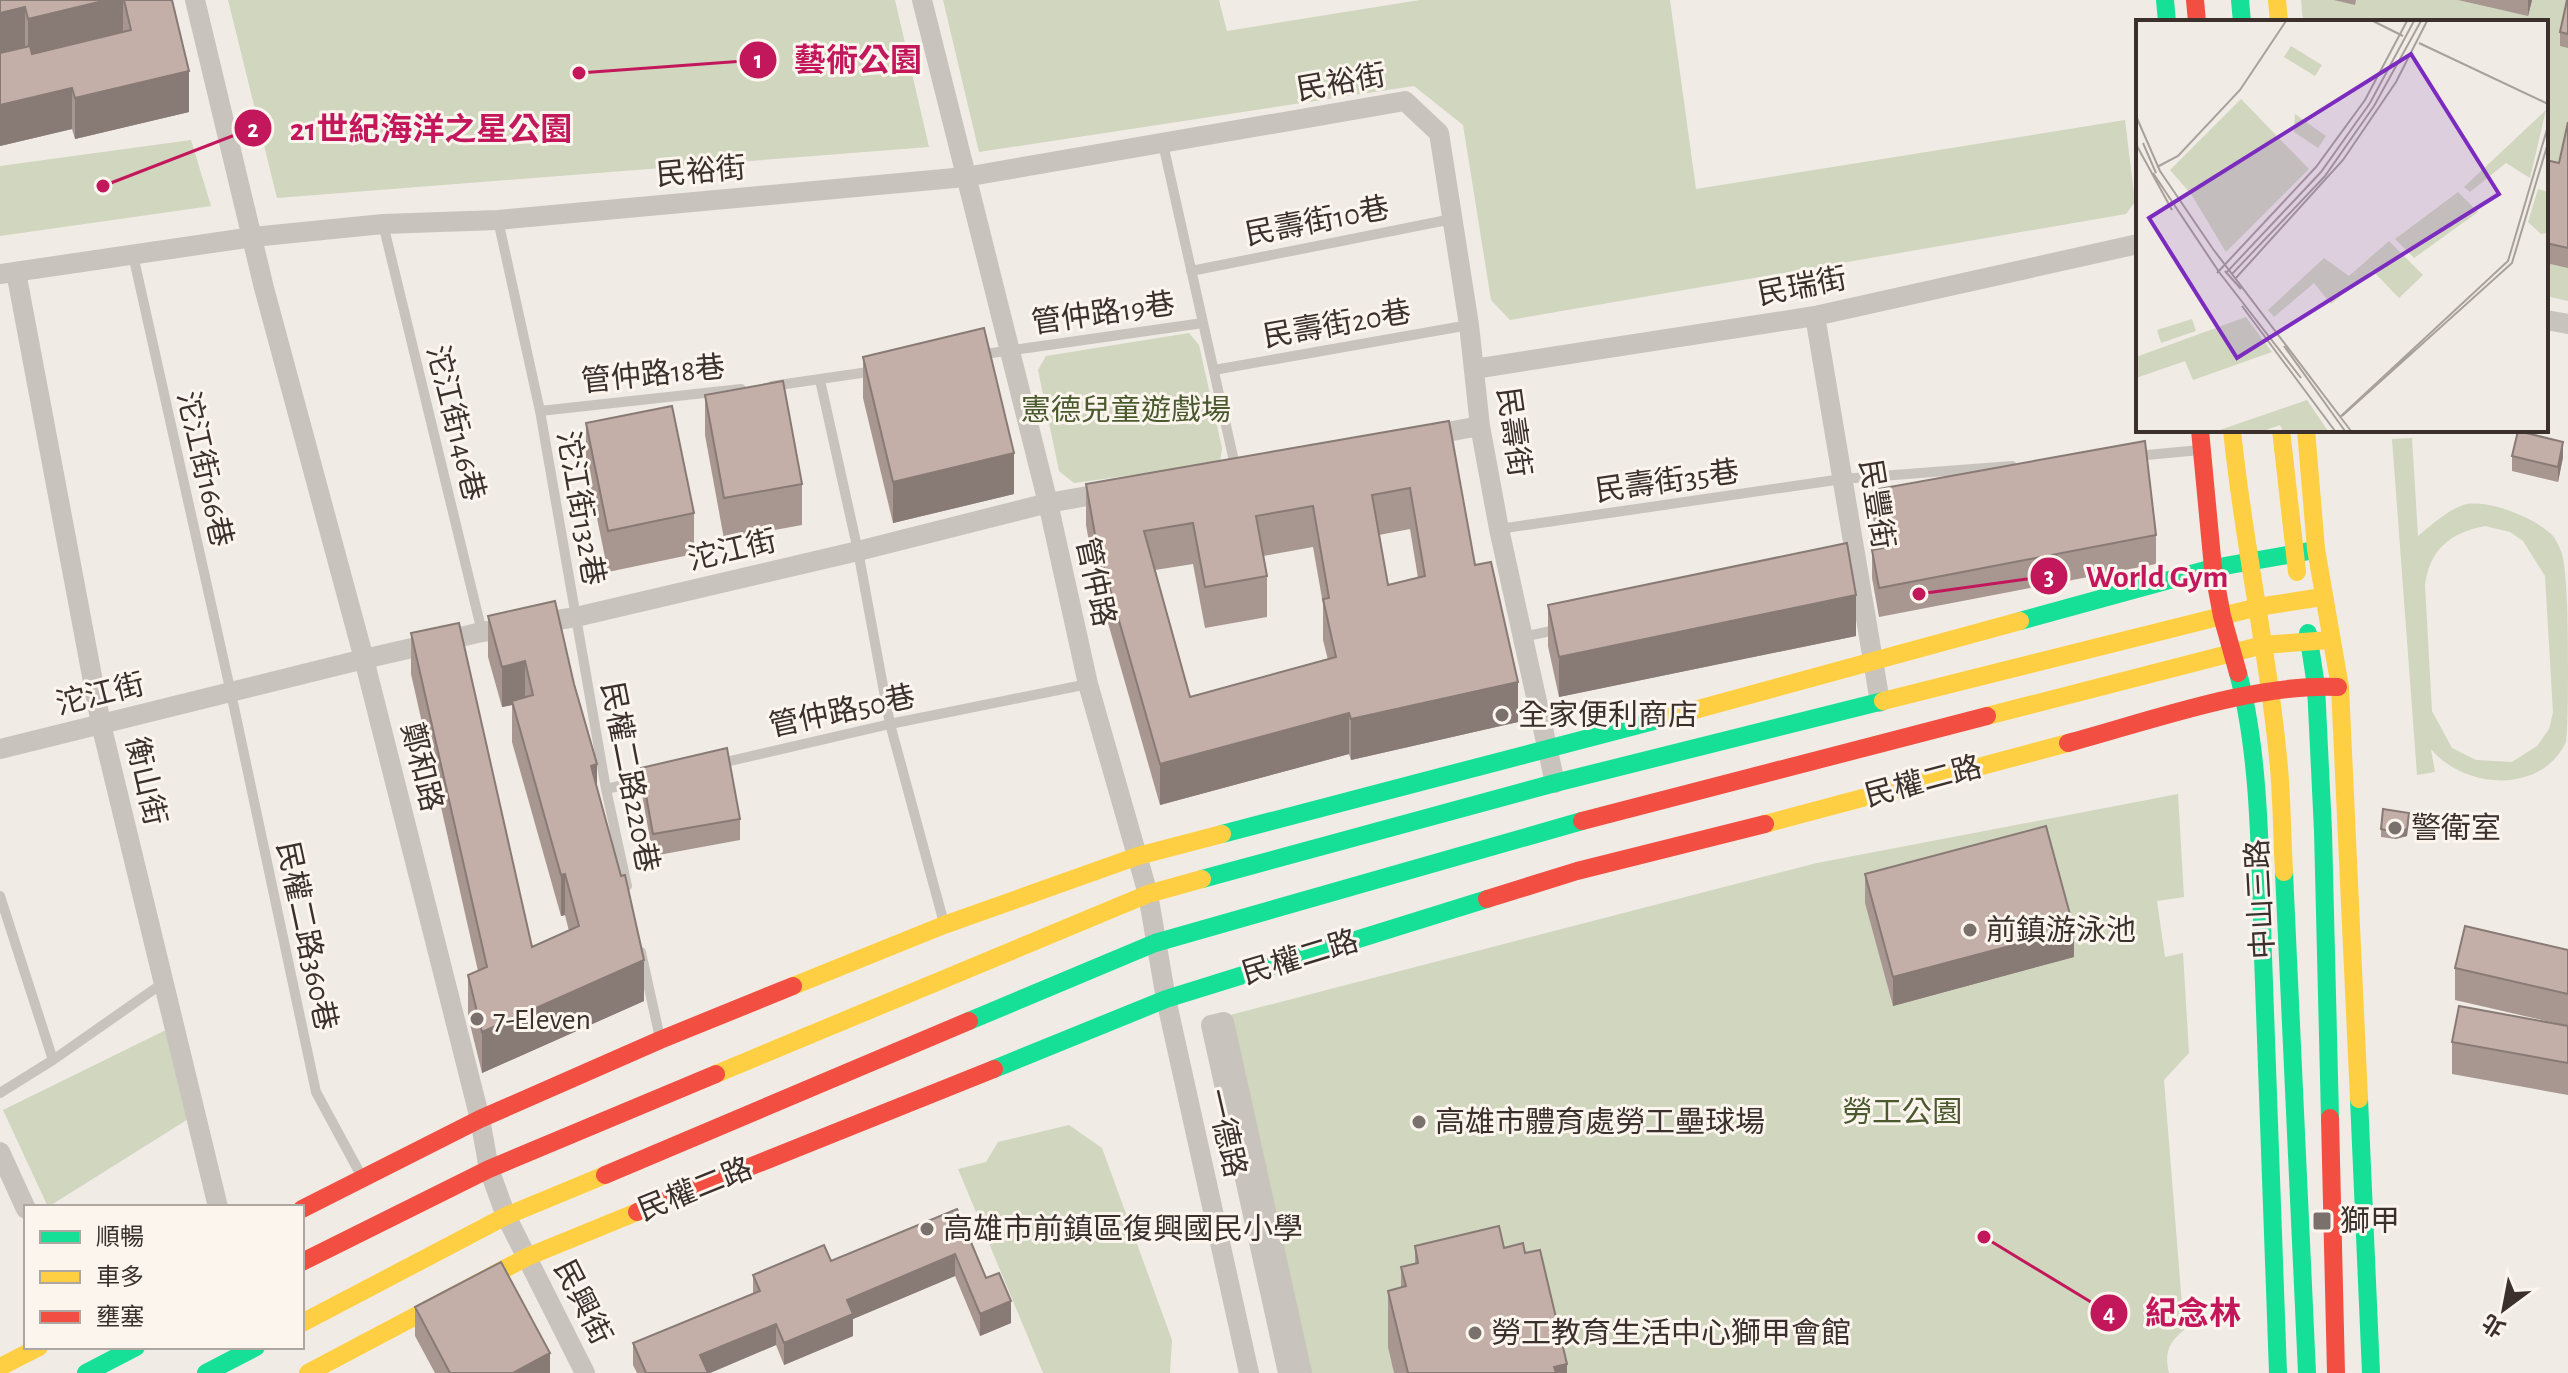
<svg xmlns="http://www.w3.org/2000/svg" width="2568" height="1373" font-family="'Alegreya Sans','Noto Sans TC',sans-serif">
<style>
.green{fill:#d1d6bf;fill-rule:evenodd}
.lines{fill:none;stroke-linecap:round;stroke-linejoin:round}
.lane{stroke:#c9c3be;stroke-width:10}
.street{stroke:#c9c3be;stroke-width:20}
.fast{stroke:#16e098;stroke-width:18}
.slow{stroke:#ffcf43;stroke-width:18}
.jam{stroke:#f24e42;stroke-width:18}
.wall{fill:#a89690;fill-rule:evenodd}
.shaded-wall{fill:#887a75}
.building{fill:#c3afa7;stroke:#887a75;stroke-width:2;fill-rule:evenodd}
.poi-dot{fill:#7a716c;stroke:#fbf5ee;stroke-width:3}
.labels{text-anchor:middle;stroke-width:6;stroke-linejoin:round;paint-order:stroke}
.street-label{font-size:30px;fill:#3b302b;stroke:#fbf5ee}
.park-label{font-size:30px;fill:#4a5a2e;stroke:#fbf5ee}
.poi-label{font-size:30px;fill:#3b302b;stroke:#fbf5ee;text-anchor:start}
.inset-road{fill:none;stroke:#a8a09b;stroke-width:2}
.view{fill:#7b2cbf;fill-opacity:0.15;stroke:#7b2cbf;stroke-width:4}
.inset-edge{fill:none;stroke:#3b302b;stroke-width:4}
.leader{fill:none;stroke:#c2185b;stroke-width:3}
.callout-dot{fill:#c2185b;stroke:#fbf5ee;stroke-width:3}
.mark-label{font-size:24px;text-anchor:middle;font-weight:bold;fill:#fff}
.callout-label{font-size:32px;text-anchor:middle;font-weight:bold;fill:#c2185b;stroke:#fbf5ee;stroke-width:6;stroke-linejoin:round;paint-order:stroke}
</style>
<rect width="100%" height="100%" fill="#f0ebe5"/>
<path class="green" d="M228,0h667l34,147 -652,51z
M943,0h276l8,31 193,-31h250l26,189 429,-69 10,82 -9,12 -616,106 -19,-20 -28,-175 -49,-39 -435,66z
M2301,0h267v301l-22,-5v-274h-243z
M191,140l20,66 -211,30v-70z
M1189,333l10,12 23,103 -2,15 -146,20 -15,-12 -21,-101 8,-14z
M2412,438l6,98c14,-11 28,-25 45,-31 24,-7 73,13 90,31 4,5 9,16 10,22 5,30 5,79 5,111 0,15 0,62 -2,73 -25,53 -102,47 -135,7l4,23 -18,3 -25,-336zM2485,526l25,6 13,9 22,35 8,137 -4,16 -12,17 -25,16 -36,-2 -24,-12 -20,-37 -7,-126c5,-36 25,-52 60,-59z
M2178,794l6,103 -27,4 8,56 18,-4 6,100 -25,27 20,250c-15,12 -20,23 -15,43h-865l-74,-358 587,-152z
M172,1027l21,89 -145,91 -45,-97z
M1069,1125l33,23 70,192 -2,33h-127l-85,-204 28,-7 12,-20z"/>
<g class="lines">
<path class="lane" d="M1163,144l73,326
M498,220l42,191 66,378 21,97
M383,224l99,408
M133,255l98,438 85,399 46,85
M1191,271l261,-52
M978,355l225,-32
M1214,370l255,-45
M820,380l38,171 32,173 54,199
M772,386l103,-15
M540,411l201,-22
M2136,456l64,-6
M1499,529l343,-50 170,-13
M1522,637l39,-8
M717,764l173,-40 198,-40
M606,789l49,-11
M0,896l53,164
M641,952l19,86
M0,1093l53,-33 110,-77"/>
<path class="street" d="M195,0l69,288 100,371 116,460 9,50 17,47 79,157
M922,0l126,503 40,181 60,210 18,105 83,374
M16,272l85,452 117,483
M0,274l253,-37 130,-13 115,-4 467,-43 440,-76 34,32 30,192 11,101 19,103 56,254
M1815,316l65,386
M2546,320l22,4
M1474,369l341,-53 323,-72
M1425,436l55,-10
M0,749l364,-90 118,-27 94,-15 282,-66 190,-48 62,-11
M0,1152l26,57
M1288,1373l-77,-348 13,-3 78,351"/>
<path class="fast" d="M2165,0l2,22
M2240,0l2,22
M2020,621l193,-53 102,-18
M2308,633l8,53 7,145 7,287
M2238,673c23,84 22,195 25,283 5,139 10,278 15,417
M1222,834l447,-117
M2284,872l23,501
M1202,879l353,-96 328,-82
M969,1021l186,-78 427,-122
M994,1069l172,-70 321,-100
M2359,1099l12,274
M86,1373l50,-26
M206,1373l50,-26"/>
<path class="slow" d="M2277,0l2,22
M2232,430c11,113 37,225 47,338 3,34 3,69 5,104
M2281,430l16,142
M2306,430l10,119 24,138 19,412
M1883,701l375,-94 64,-10
M1987,716l276,-71 67,-5
M1669,717l351,-96
M1765,824l303,-81
M793,986l151,-61 194,-69 84,-22
M716,1074l432,-180 54,-15
M302,1323l204,-107 99,-41
M0,1367l39,-20
M308,1373l219,-116 110,-45"/>
<path class="jam" d="M2195,0l2,22
M2200,430l13,138 9,48 16,57
M2068,743c82,-22 186,-60 270,-56
M1582,821l405,-105
M1487,899l90,-28 188,-47
M2330,1118l6,255
M605,1175l364,-154
M302,1209l178,-90 180,-79 133,-54
M637,1212l357,-143
M302,1262l187,-93 227,-95"/>
</g>
<path class="wall" d="M0,0h172l17,112 -114,27 -3,-10 -72,17z
M2334,0h22l-1,5z
M2458,0h74l-4,16z
M2568,0v48l-8,-2v-14z
M2568,122v146l-22,-5v-103l13,3z
M863,357l151,137 -121,29 -30,-125z
M705,395l97,89v41l-78,14 -19,-104z
M1449,421l26,144 43,157 -167,38 -2,-6 -189,51 -64,-224 -10,-56v-41zM1410,529l8,49 -30,7 -9,-50zM1313,547l10,57v36l5,20 -138,37 -35,-127 38,-6 12,64 62,-11v-41l-4,-20z
M586,423l108,90v41l-86,18 -22,-108z
M2512,456l51,1 -5,25 -46,-11z
M1873,490l283,45v29l-277,53 -7,-39v-28l6,-1 -5,-31z
M555,601l89,400 -162,72 -14,-57v-41l10,-4 -67,-297v-41l121,314 37,-16 -4,-16 -4,1 -49,-174v-37l-10,2 -14,-50v-41z
M1548,605l308,31 -297,61 -11,-51z
M641,768l99,51v21l-87,16 -12,-67z
M2409,821l-2,15 -12,3 -14,-2v-8z
M1865,874l209,83 -181,49 -28,-103z
M2568,950v76l-113,-26v-32z
M2568,1026v69l-116,-21v-32z
M957,1209l29,69 25,45 -31,13 -25,-60 -102,43v17l-69,29 -8,-20 -66,28h-73l-4,-8v-22l120,-50v-18l78,-14z
M1415,1246l89,2 21,5 42,120h-173l-6,-26v-56l13,-3v-21l14,-3z
M415,1307l135,66h-115l-20,-37z"/>
<path class="shaded-wall" d="M107,0h16v37l-95,23v-41z
M2528,0h4l-4,16z
M25,7v41l-25,6v-41z
M189,71v41l-114,27v-41z
M72,88v41l-72,17v-41z
M2563,442v15l-5,25v-15z
M1014,453v41l-121,29v-41z
M1856,595v41l-297,61v-40z
M525,661v41l-13,-1v4l-10,2v-40z
M1518,682v40l-167,38v-41z
M1349,713v41l-189,51v-41z
M597,764v41l-6,-39z
M2409,813l-2,23 -12,3v-7z
M565,874v41l-4,1v-41z
M2074,929v28l-181,49v-29z
M644,960v41l-162,72v-41z
M955,1254v22l-102,43v17l-69,29v-22l63,-43z
M1011,1301v22l-31,13v-22z
M776,1324v21l-66,28h-10v-18z
M550,1353v20h-37z
M1567,1364v9h-13v-6z"/>
<path class="building" d="M0,0h107l-79,19 -3,-12 -25,6z
M124,0h48l17,71 -114,27 -3,-10 -72,17v-52l30,-7 2,8 99,-24z
M2567,0h1v34l-8,-2z
M2568,122v126l-22,-5v-83l13,3z
M984,328l30,125 -121,29 -30,-125z
M783,381l19,103 -78,14 -19,-103z
M672,406l22,107 -86,18 -22,-108z
M1449,421l26,144 16,-3 27,120 -167,37 -2,-6 -189,51 -64,-224 -10,-56zM1410,488l15,88 -37,9 -16,-90zM1313,506l16,92 -6,1 13,58 -146,40 -46,-166 49,-8 12,64 62,-11 -11,-60z
M2518,431l45,11 -5,25 -46,-11z
M2145,441l11,94 -277,53 -7,-38 11,-2 -10,-58z
M1847,543l9,52 -297,62 -11,-52z
M555,601l19,83 23,80 -6,2 30,110 4,-1 19,85 -162,72 -14,-57 19,-8 -76,-334 48,-10 73,324 47,-21 -14,-52 -4,1 -49,-174 21,-6 -8,-34 -23,6 -14,-51z
M727,748l13,71 -87,15 -12,-66z
M2383,809l26,4 -2,16 -12,3 -14,-3z
M2046,826l28,103 -181,48 -28,-103z
M2465,926l103,24v44l-113,-26z
M2459,1006l109,20v37l-116,-21z
M957,1209l29,69 13,-5 12,28 -31,13 -25,-60 -108,46 6,14 -69,29 -8,-19 -76,31 8,18h-62l-13,-30 127,-52 -7,-16 71,-30 7,16z
M1499,1226l5,22 19,-5 2,10 15,-3 27,114 -13,3 2,6h-148l-20,-82 18,-5 -5,-19 17,-4 -3,-17z
M501,1262l49,91 -37,20h-63l-35,-66z"/>
<g class="poi-dot">
<circle cx="1502" cy="715" r="8"/>
<circle cx="2395" cy="828" r="8"/>
<circle cx="1970" cy="930" r="8"/>
<circle cx="477" cy="1019" r="8"/>
<circle cx="1419" cy="1122" r="8"/>
<rect x="2312" y="1211" width="20" height="20" rx="4"/>
<circle cx="927" cy="1229" r="8"/>
<circle cx="1475" cy="1333" r="8"/>
</g>
<g class="labels">
<g class="street-label">
<text transform="translate(1341 82) rotate(-10)" y="10">民裕街</text>
<text transform="translate(701 171) rotate(-5)" y="10">民裕街</text>
<text transform="translate(1317 221) rotate(-11)" y="10">民壽街10巷</text>
<text transform="translate(1802 286) rotate(-11)" y="10">民瑞街</text>
<text transform="translate(1103 313) rotate(-8)" y="10">管仲路19巷</text>
<text transform="translate(1337 324) rotate(-10)" y="10">民壽街20巷</text>
<text transform="translate(653 374) rotate(-6)" y="10">管仲路18巷</text>
<text transform="translate(456 423) rotate(76)" y="10">沱江街146巷</text>
<text transform="translate(1514 432) rotate(82)" y="10">民壽街</text>
<text transform="translate(205 469) rotate(77)" y="10">沱江街166巷</text>
<text transform="translate(1667 481) rotate(-8)" y="10">民壽街35巷</text>
<text transform="translate(1877 504) rotate(81)" y="10">民豐街</text>
<text transform="translate(581 508) rotate(80)" y="10">沱江街132巷</text>
<text transform="translate(732 550) rotate(-13)" y="10">沱江街</text>
<text transform="translate(1096 582) rotate(78)" y="10">管仲路</text>
<text transform="translate(100 694) rotate(-14)" y="10">沱江街</text>
<text transform="translate(842 711) rotate(-12)" y="10">管仲路50巷</text>
<text transform="translate(422 767) rotate(76)" y="10">鄭和路</text>
<text transform="translate(630 777) rotate(79)" y="10">民權二路220巷</text>
<text transform="translate(146 781) rotate(77)" y="10">衡山街</text>
<text transform="translate(1923 781) rotate(-15)" y="10">民權二路</text>
<text transform="translate(2260 899) rotate(-93)" y="10">中山三路</text>
<text transform="translate(307 936) rotate(78)" y="10">民權二路360巷</text>
<text transform="translate(1300 957) rotate(-17)" y="10">民權二路</text>
<text transform="translate(1226 1133) rotate(77)" y="10">一德路</text>
<text transform="translate(695 1189) rotate(-22)" y="10">民權二路</text>
<text transform="translate(583 1302) rotate(63)" y="10">民興街</text>
</g>
<g class="park-label">
<text x="1126" y="420">憲德兒童遊戲場</text>
<text x="1902" y="1122">勞工公園</text>
</g>
<g class="poi-label">
<text x="1518" y="725">全家便利商店</text>
<text x="2411" y="838">警衛室</text>
<text x="1986" y="940">前鎮游泳池</text>
<text x="493" y="1029">7-Eleven</text>
<text x="1435" y="1132">高雄市體育處勞工壘球場</text>
<text x="2340" y="1231">獅甲</text>
<text x="943" y="1239">高雄市前鎮區復興國民小學</text>
<text x="1491" y="1343">勞工教育生活中心獅甲會館</text>
</g>
</g>
<g transform="translate(2136 20)">
<rect width="412" height="412" fill="#f0ebe5"/>
<path d="M155,26l31,19 -7,11 -31,-19zM105,79l68,70 -83,83 -35,-58 -21,-24zM410,90l-16,68 -24,-15 -36,29 -6,-5zM159,94l31,22 -8,12 -24,-16zM402,169l10,3v41l-7,1 -13,-12zM322,172l20,20 -64,46 -19,-19zM253,221l34,34 -24,23 -27,-28 -41,34 -17,-21 -40,34 -6,-7 56,-52 25,18zM110,297l26,35 -79,28 -8,-19 -49,17v-21zM56,299l4,12 -35,12 -4,-13zM171,380l21,31h-45l-3,-6 -17,6h-46z" fill="#d1d6bf"/>
<path class="inset-road" d="M237,1l30,15M283,23l129,61M0,96l24,55 53,78 138,182M7,123l13,30M1,126l35,64M21,147l21,-11 62,-66 46,-69M17,153l66,99 82,106M89,251l16,18M81,253l99,-106 49,-67 42,-79M90,253l95,-101 49,-69 44,-82M96,254l93,-98 49,-70 47,-85M99,259l108,-119 53,-78 31,-61M106,286l93,125M148,326l61,85M206,396l170,-153 36,-120M204,397l168,-156 40,-135"/>
<path class="view" d="M275,34l88,140 -262,164 -88,-140z"/>
<rect width="412" height="412" class="inset-edge"/>
</g>
<path class="leader" d="M579 73L758 60M103 186L253 128M1919 594L2049 576M1984 1237L2109 1313"/>
<g class="callout-dot">
<circle cx="579" cy="73" r="8"/>
<circle cx="103" cy="186" r="8"/>
<circle cx="1919" cy="594" r="8"/>
<circle cx="1984" cy="1237" r="8"/>
<circle cx="758" cy="60" r="20"/>
<circle cx="253" cy="128" r="20"/>
<circle cx="2049" cy="576" r="20"/>
<circle cx="2109" cy="1313" r="20"/>
</g>
<g class="mark-label">
<text x="758" y="68">1</text>
<text x="253" y="137">2</text>
<text x="2049" y="585">3</text>
<text x="2109" y="1321">4</text>
</g>
<g class="callout-label">
<text x="858" y="71">藝術公園</text>
<text x="431" y="140">21世紀海洋之星公園</text>
<text x="2157" y="587">World Gym</text>
<text x="2193" y="1324">紀念林</text>
</g>
<rect x="24" y="1205" width="280" height="144" fill="#fbf5ee" stroke="#aea6a0" stroke-width="2"/>
<rect x="40" y="1231" width="40" height="12" fill="#16e098" stroke="#aea6a0" stroke-width="2"/>
<text x="96" y="1245" font-size="24" fill="#3b302b">順暢</text>
<rect x="40" y="1271" width="40" height="12" fill="#ffcf43" stroke="#aea6a0" stroke-width="2"/>
<text x="96" y="1285" font-size="24" fill="#3b302b">車多</text>
<rect x="40" y="1311" width="40" height="12" fill="#f24e42" stroke="#aea6a0" stroke-width="2"/>
<text x="96" y="1325" font-size="24" fill="#3b302b">壅塞</text>
<g transform="translate(2504 1309) rotate(212)" stroke="#fbf5ee" stroke-width="6" paint-order="stroke">
<path d="M0-6L14 30L0 20L-14 30Z" fill="#3b302b"/>
<text y="-12" font-size="22" font-weight="bold" text-anchor="middle" fill="#3b302b">北</text>
</g>
</svg>
